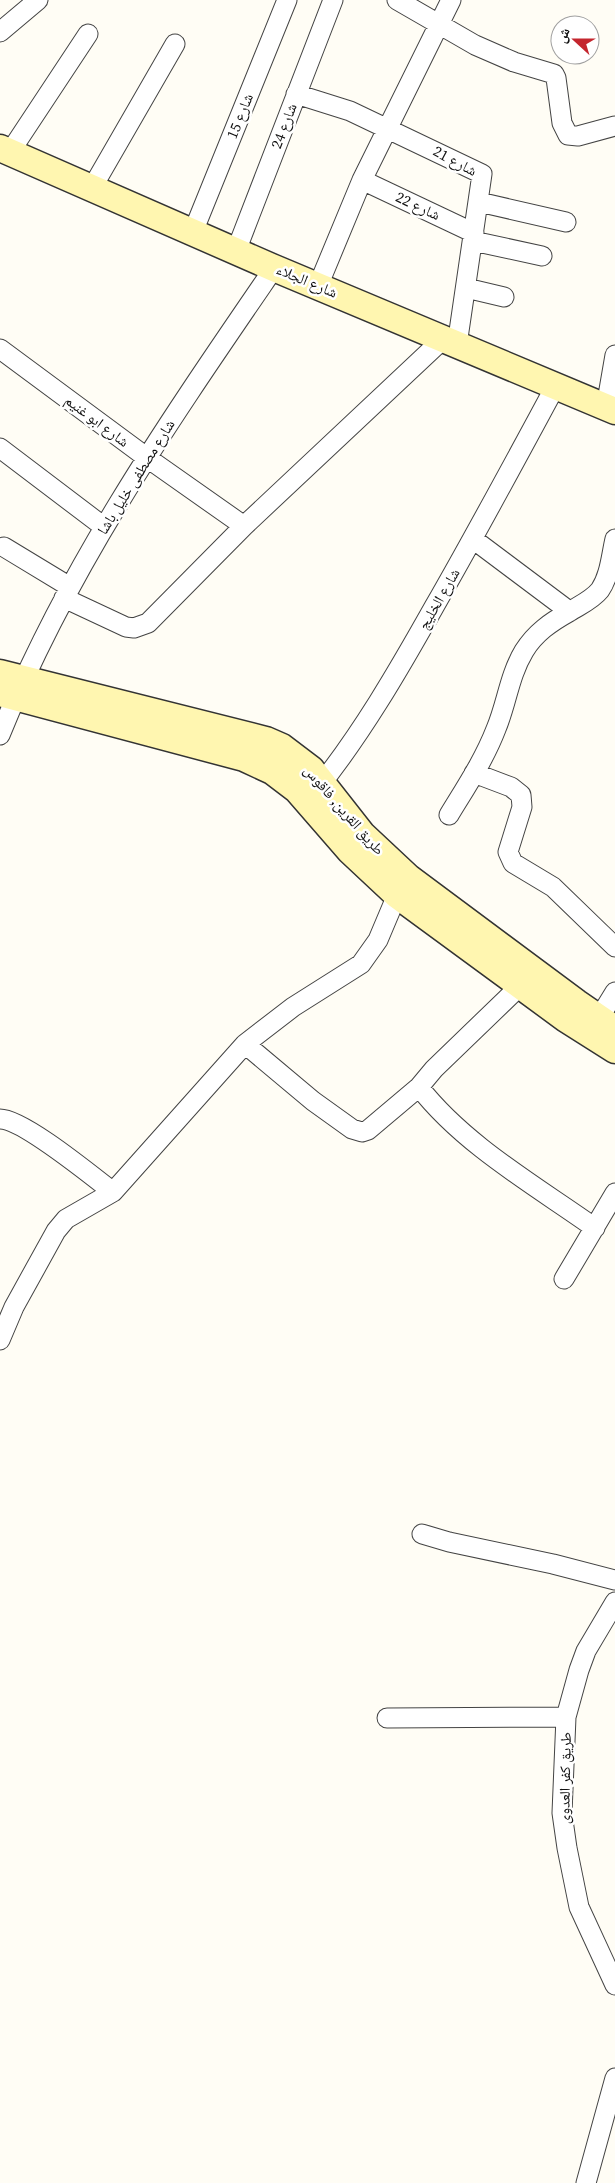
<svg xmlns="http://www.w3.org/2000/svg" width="615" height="2183" font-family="'Source Serif 4','Noto Naskh Arabic',serif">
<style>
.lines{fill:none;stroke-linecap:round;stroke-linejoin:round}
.street-casing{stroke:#444;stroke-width:21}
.secondary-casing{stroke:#333;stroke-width:29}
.street{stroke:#fff;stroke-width:19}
.secondary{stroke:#fff6b0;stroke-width:26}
.labels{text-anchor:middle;stroke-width:5;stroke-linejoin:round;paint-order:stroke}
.street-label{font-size:15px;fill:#111;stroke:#fff}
</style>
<rect width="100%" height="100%" fill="#fffdf5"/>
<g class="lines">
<defs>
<path id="street" d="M397,0l78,45 39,17 40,12 2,4 6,45 6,12 10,1 37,-10
M0,32l38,-32
M296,94l54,17 132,63 -25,171
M10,152l78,-118
M362,180l112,53
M92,188l83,-144
M479,202l87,20
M193,232l94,-232
M473,241l69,15
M236,251l97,-251
M318,286l44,-106 89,-180
M466,288l38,9
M0,349l146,108 98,69
M606,407l9,-52
M0,448l104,79
M473,539l96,72
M4,547l66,40
M64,598l62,29 8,1 14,-5 96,-97 198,-186
M0,735c68,-169 172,-318 274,-467
M474,773l37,14 10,8 1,12 -14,45 5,11 40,24 62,60
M314,793c47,-58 84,-122 120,-186 42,-73 81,-146 121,-220
M449,815c17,-28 35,-55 47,-86 11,-26 13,-53 28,-78 11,-18 27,-29 45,-39 11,-7 23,-12 31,-22 10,-15 11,-34 15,-51
M599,1018l16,-26
M245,1044l68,57 39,28 10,3 6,-2 51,-43 15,-18 87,-84
M419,1087c45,58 117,99 176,141
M0,1119c23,0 92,57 113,73
M564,1279l51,-86
M0,1340l14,-33 42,-76 10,-12 47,-27 132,-148 48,-37 68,-43 17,-24 19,-45 7,-9
M422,1534l27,8 104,22 62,16
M615,1602l-29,49 -7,19 -13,47 -4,96 5,35 12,59 36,78
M387,1718l179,-1
M586,2183l29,-105"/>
<path id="secondary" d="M0,148l274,120 341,143
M0,673l266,67 16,7 29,22 51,65 47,44 168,125 38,26
M0,693l244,65 28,13 25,19 53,61 47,44 169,124 49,31"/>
</defs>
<use href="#street" class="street-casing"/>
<use href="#secondary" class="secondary-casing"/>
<use href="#street" class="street"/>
<use href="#secondary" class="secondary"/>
</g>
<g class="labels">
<g class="street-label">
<text transform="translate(240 116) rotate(-68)" y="5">شارع 15</text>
<text transform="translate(284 126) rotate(-69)" y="5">شارع 24</text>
<text transform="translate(455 161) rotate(28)" y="5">شارع 21</text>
<text transform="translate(418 206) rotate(25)" y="5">شارع 22</text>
<text transform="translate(307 281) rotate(23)" y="5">شارع الجلاء</text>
<text transform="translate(97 421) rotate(37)" y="5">شارع ابو غنيم</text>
<text transform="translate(136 477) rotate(-58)" y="5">شارع مصطفى خليل باشا</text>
<text transform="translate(439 599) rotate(-60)" y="5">شارع الخليج</text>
<text transform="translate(344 810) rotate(49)" y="5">طريق القرين, فاقوس</text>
<text transform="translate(565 1778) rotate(-89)" y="5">طريق كفر العدوى</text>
</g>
</g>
<g transform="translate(575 40) rotate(291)"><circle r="24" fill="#ffffff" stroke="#a0a0a0"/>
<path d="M0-4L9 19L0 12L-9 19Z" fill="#c4262e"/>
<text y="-8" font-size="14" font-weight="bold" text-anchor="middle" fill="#111111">ش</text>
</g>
</svg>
